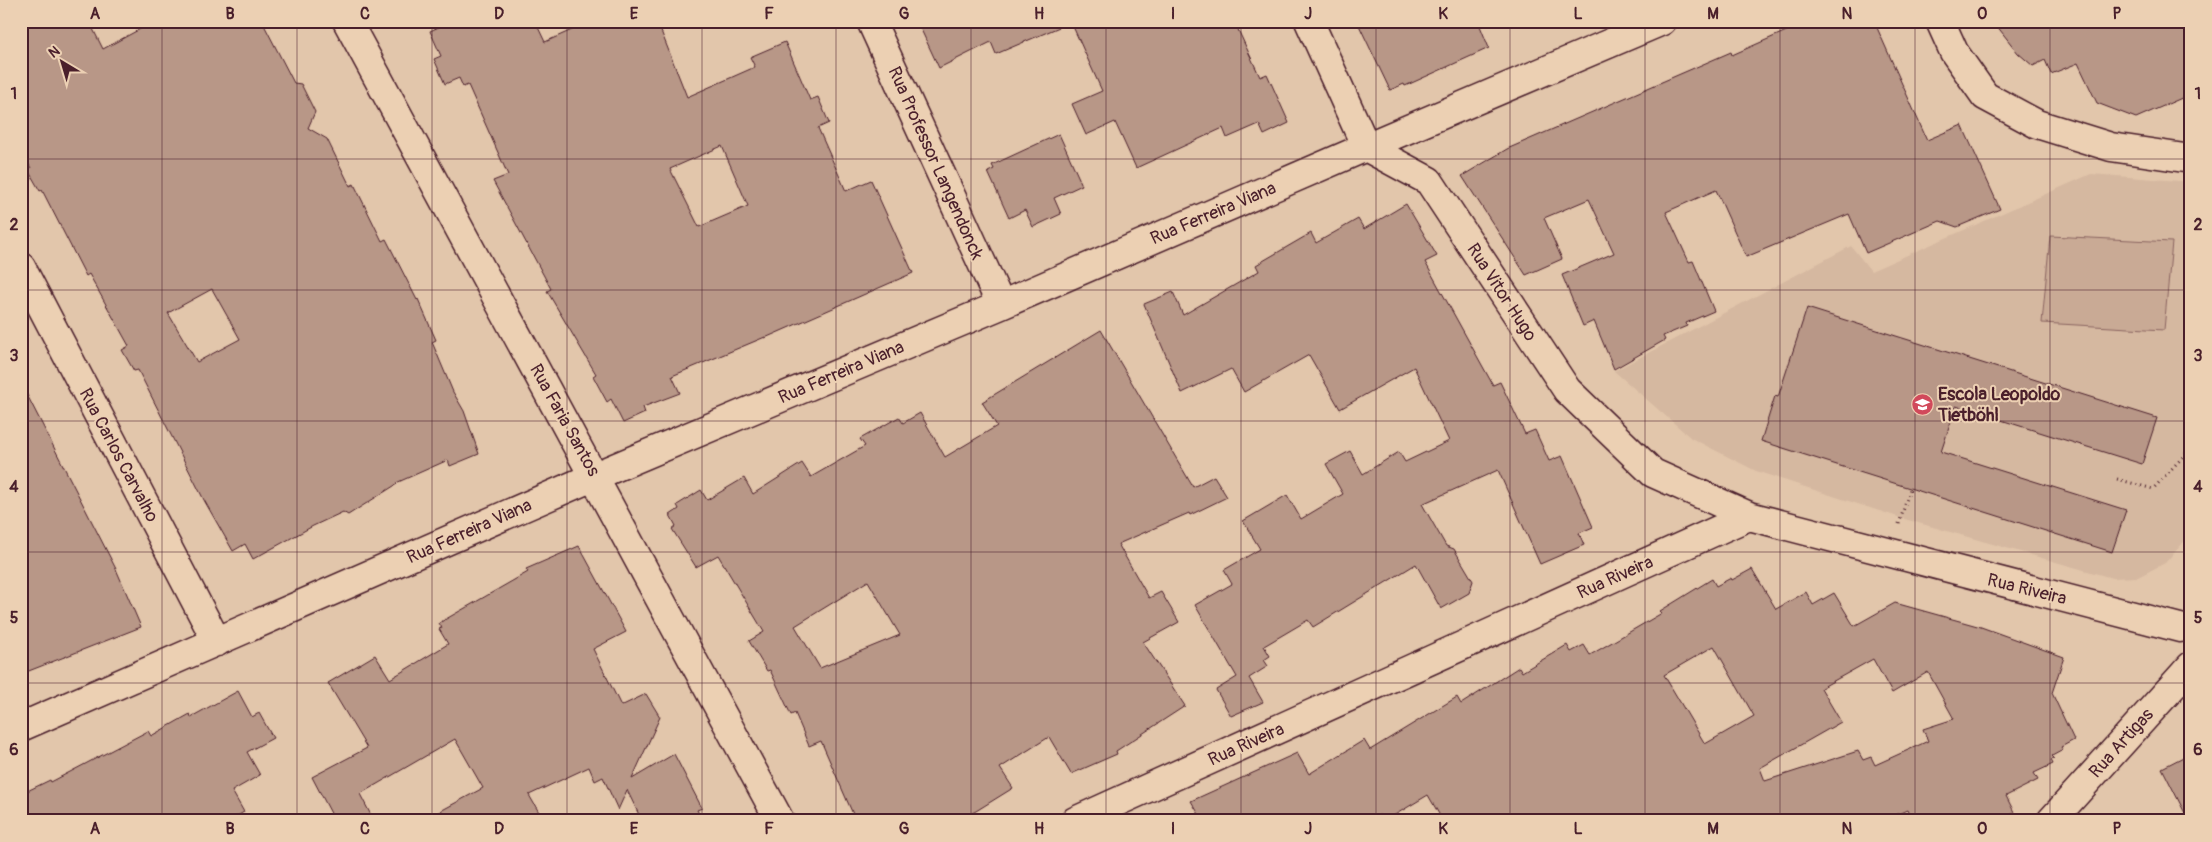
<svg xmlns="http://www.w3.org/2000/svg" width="2212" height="842" font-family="Pangolin,sans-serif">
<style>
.built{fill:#d5b8a0}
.green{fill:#c9aa95;stroke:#8a6460}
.building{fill:#b89787;stroke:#4a1f2b;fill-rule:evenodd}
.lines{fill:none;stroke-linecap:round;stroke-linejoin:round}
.minor-casing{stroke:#4a1f2b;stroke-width:31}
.path{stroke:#4a1f2b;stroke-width:3;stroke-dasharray:1 4;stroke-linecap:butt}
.minor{stroke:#ecd0b3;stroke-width:28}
.grid{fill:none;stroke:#4a1f2b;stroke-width:1;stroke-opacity:0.55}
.labels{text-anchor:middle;stroke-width:4;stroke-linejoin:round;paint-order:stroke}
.street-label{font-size:18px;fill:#4a1f2b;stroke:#ecd0b3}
.poi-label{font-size:18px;font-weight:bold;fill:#4a1f2b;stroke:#ecd0b3;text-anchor:start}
.neatline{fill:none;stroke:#4a1f2b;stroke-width:2}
.grid-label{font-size:16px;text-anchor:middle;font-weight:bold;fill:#4a1f2b}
</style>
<rect width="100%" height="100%" fill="#e2c6ab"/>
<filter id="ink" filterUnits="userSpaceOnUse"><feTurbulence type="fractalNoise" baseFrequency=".02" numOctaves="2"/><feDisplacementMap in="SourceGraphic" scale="10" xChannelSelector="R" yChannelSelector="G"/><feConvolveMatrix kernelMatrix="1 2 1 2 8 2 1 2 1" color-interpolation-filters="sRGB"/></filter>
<g filter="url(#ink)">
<path class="built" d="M2091,174l100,8v352l-26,29 -27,14 -26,1 -211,-60 -145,-47 -65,-33 -77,-67 237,-125 20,25z"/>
<path class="green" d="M2050,236l122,6 -8,88 -122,-7z"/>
<path class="building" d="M21,21h68l14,28 52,-28h107l32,62 7,1 14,28 -7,16 19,11 23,47 4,-2 28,57 4,-2 31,61 1,-1 18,41 -4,2 21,50 11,19 15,43 -29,12 -2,-6 -52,23 1,1 -49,31 -5,-3 -30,14 -60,33 -8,-15 -12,7 -29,-51 -66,-130 -4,1 -12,-21 7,-4 -40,-72 -3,2 -44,-86 -2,1 -12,-21 3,-2 -10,-17zM212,289l28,50 -43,23 -29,-49z
M452,21h83l10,21 47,-21h65l30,76 68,-30 -5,-10 35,-15 25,58 8,-3 11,26 -11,5 28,63 25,-11 42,93 -148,65v-1l-93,39 8,17 -37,14 2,6 -22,10 -12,-24 -4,3 -14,-26 3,-2 -49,-83 4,-2 -58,-108 15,-6 -40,-90 -5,2 -4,-9 -14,6 -11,-25 7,-3 -11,-25zM722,146l26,60 -49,21 -29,-58z
M917,21h317l26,56 7,-3 22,49 -25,12 -5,-11 -32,14 -4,-10 -87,40 -21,-46 -29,13 -14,-31 30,-13 -31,-69 -75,32 -5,-12 -52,26z
M1357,21h121l11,27 -84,38 -1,-2 -14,6z
M1809,21h65l53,119 35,-15 38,84 -43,18 -17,-6 -74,32 -17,-39 -103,43 -30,-67 -50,22 23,50 4,-1 21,50 -28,12 1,3 -24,10 2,4 -51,29 -20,-48 -11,5 -21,-51 52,-22 -25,-54 -45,19 18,41 -36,16 -64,-99 45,-27 224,-97 1,3z
M1993,21h198v73l-55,24 -39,-15 -19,-40 -27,11 -6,-14 -12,6 -15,-13z
M1059,134l23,51 -28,13 7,16 -28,13 -8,-17 -16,8 -21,-46 6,-3 -2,-4z
M1406,204l31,52 -12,6 68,123 7,-3 25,52 10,-4 14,31 13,-5 31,71 -14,6 5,12 -44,19 -42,-94 -76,34 24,42 8,3 19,32 -4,12 -28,16 -25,-45 -103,63 -5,-7 -44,26 6,10 -6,4 4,6 -19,12 14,24 -32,14 -15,-26 21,-13 -42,-72 37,-21 -8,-14 36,-21 -17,-28 44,-26 14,24 42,-25 -17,-30 24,-13 13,23 36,-22 6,10 44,-21 -35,-74 -74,42 -31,-54 -65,37 -13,-23 -49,24 -38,-89 29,-12 10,23 76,-44 -3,-6 55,-32 5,10 42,-24 6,10z
M1807,308l350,110 -15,46 -186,-58 -15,46 185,58 -14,42 -351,-111 14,-45 3,1z
M1101,330l92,157 21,-11 13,21 -37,18 -1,-2 -71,31 31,54 12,-6 18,30 -36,20 42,64 -69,45 1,3 -46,20 -22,-37 -49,31 13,20 -37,23 -20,10h-100l-35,-80 -12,5 -14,-33 -4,2 -21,-45 -3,1 -18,-30 15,-9 -46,-77 -22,12 -24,-38 4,-3 -6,-11 9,-6 -2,-4 24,-15 6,10 37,-22 9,16 49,-31 9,14 54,-31 -5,-7 39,-22 4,6 17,-10 25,44 52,-31 -15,-24zM868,581l32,54 -80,33 -25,-42z
M21,383l95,186 25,58 -120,47z
M579,546l47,86 -33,17 28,57 25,-12 14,23 -28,62 42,-25 28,54 -5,2 6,11h-61l-15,-31 -9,20 -15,-33 -8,4 -6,-14 -60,28 15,26h-122l61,-33 -28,-49 -95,55 14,27h-39l-23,-44 55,-29 -39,-65 47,-28 15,24 58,-35 -9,-15 3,-1 -3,-5 89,-51 -2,-3z
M1752,569l24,40 30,-17 7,13 21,-12 20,33 41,-23 86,24 83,30 -12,36 22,47 -13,7 2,3 -11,6 2,2 -3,2 2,4 -19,9 4,7 -32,16 8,16 -17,9h-85l-5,-11 -25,11h-439l-15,-26 -40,24 -9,-4 -9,6h-167l-12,-20 106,-48 12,21 55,-34 6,10 87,-53 4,7 58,-37 3,5 45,-27 4,7 13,-7 6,10 72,-42 -2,-2 52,-32 4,7 15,-8 1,2zM1714,646l40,70 -49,28 -41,-69zM1873,659l19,34 36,-21 26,47 -31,10 5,12 -53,24 -4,-8 -8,3 -5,-9 -93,30 -5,-13 81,-46 -20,-34z
M238,691l14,26 7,-4 14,25 -26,14 13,23 -28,16 12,21 -16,9h-207v-27l29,-14 1,2 97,-51 3,5 39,-22 1,3z
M2191,753v68h-2l-27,-53z"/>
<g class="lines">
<defs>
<path id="minor" d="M347,21l433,800
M871,21l130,284
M1309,21l57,126 63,34 138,209 86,83 96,43 431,112
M1940,21l14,31 31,44 52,28 74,23 80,12
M21,267l196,375
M21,727l574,-251 406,-171 365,-158 296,-126
M1075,821l674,-305
M2051,821l140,-155"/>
</defs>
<use href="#minor" class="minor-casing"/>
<path class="path" d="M2117,479l36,10 38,-41
M1899,524l11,-35"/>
<use href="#minor" class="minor"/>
</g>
</g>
<path class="grid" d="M162,21v800M297,21v800M432,21v800M567,21v800M702,21v800M836,21v800M971,21v800M1106,21v800M1241,21v800M1376,21v800M1510,21v800M1645,21v800M1780,21v800M1915,21v800M2050,21v800M21,159h2170M21,290h2170M21,421h2170M21,552h2170M21,683h2170"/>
<defs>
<symbol id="school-disc" viewBox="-11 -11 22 22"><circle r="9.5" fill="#d1495b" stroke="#ecd0b3"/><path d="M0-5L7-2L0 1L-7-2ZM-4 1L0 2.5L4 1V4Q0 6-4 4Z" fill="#fff"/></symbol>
</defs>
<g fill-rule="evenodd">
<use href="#school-disc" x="1910" y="392" width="25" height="25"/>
</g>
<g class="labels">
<g class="street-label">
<text transform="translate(936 163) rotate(66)" y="6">Rua Professor Langendonck</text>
<text transform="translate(1213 213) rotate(-23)" y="6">Rua Ferreira Viana</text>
<text transform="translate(1502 292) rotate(57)" y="6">Rua Vitor Hugo</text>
<text transform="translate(841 372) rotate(-23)" y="6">Rua Ferreira Viana</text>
<text transform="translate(565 420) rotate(61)" y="6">Rua Faria Santos</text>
<text transform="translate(119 455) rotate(62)" y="6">Rua Carlos Carvalho</text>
<text transform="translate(469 531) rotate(-24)" y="6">Rua Ferreira Viana</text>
<text transform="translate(1615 577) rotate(-24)" y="6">Rua Riveira</text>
<text transform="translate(2027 589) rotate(14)" y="6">Rua Riveira</text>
<text transform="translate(2121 743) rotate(-48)" y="6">Rua Artigas</text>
<text transform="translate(1246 744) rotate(-24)" y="6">Rua Riveira</text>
</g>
<g class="poi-label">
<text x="1938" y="400">Escola Leopoldo<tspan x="1938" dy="21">Tietböhl</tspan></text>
</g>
</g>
<rect width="2212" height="842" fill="none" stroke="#ecd0b3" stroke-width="55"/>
<g transform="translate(62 62) rotate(322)" stroke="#ecd0b3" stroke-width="4" paint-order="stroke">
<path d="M0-4L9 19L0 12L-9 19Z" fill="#4a1f2b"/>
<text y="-8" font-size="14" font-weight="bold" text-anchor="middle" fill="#4a1f2b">N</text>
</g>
<rect x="28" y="28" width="2156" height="786" class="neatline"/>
<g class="grid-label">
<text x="95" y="19">A</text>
<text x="230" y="19">B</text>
<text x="365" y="19">C</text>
<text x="499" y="19">D</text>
<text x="634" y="19">E</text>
<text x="769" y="19">F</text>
<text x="904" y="19">G</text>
<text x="1039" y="19">H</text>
<text x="1173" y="19">I</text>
<text x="1308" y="19">J</text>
<text x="1443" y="19">K</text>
<text x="1578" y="19">L</text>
<text x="1713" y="19">M</text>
<text x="1847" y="19">N</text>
<text x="1982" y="19">O</text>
<text x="2117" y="19">P</text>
<text x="14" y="99">1</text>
<text x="2198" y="99">1</text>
<text x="14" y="230">2</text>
<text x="2198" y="230">2</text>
<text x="14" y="361">3</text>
<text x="2198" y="361">3</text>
<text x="14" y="492">4</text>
<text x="2198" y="492">4</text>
<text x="14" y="623">5</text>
<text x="2198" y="623">5</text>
<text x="14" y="755">6</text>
<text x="2198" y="755">6</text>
<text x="95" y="834">A</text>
<text x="230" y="834">B</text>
<text x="365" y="834">C</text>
<text x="499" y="834">D</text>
<text x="634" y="834">E</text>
<text x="769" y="834">F</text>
<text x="904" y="834">G</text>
<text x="1039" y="834">H</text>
<text x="1173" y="834">I</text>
<text x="1308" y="834">J</text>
<text x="1443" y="834">K</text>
<text x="1578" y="834">L</text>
<text x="1713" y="834">M</text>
<text x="1847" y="834">N</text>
<text x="1982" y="834">O</text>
<text x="2117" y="834">P</text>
</g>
</svg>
